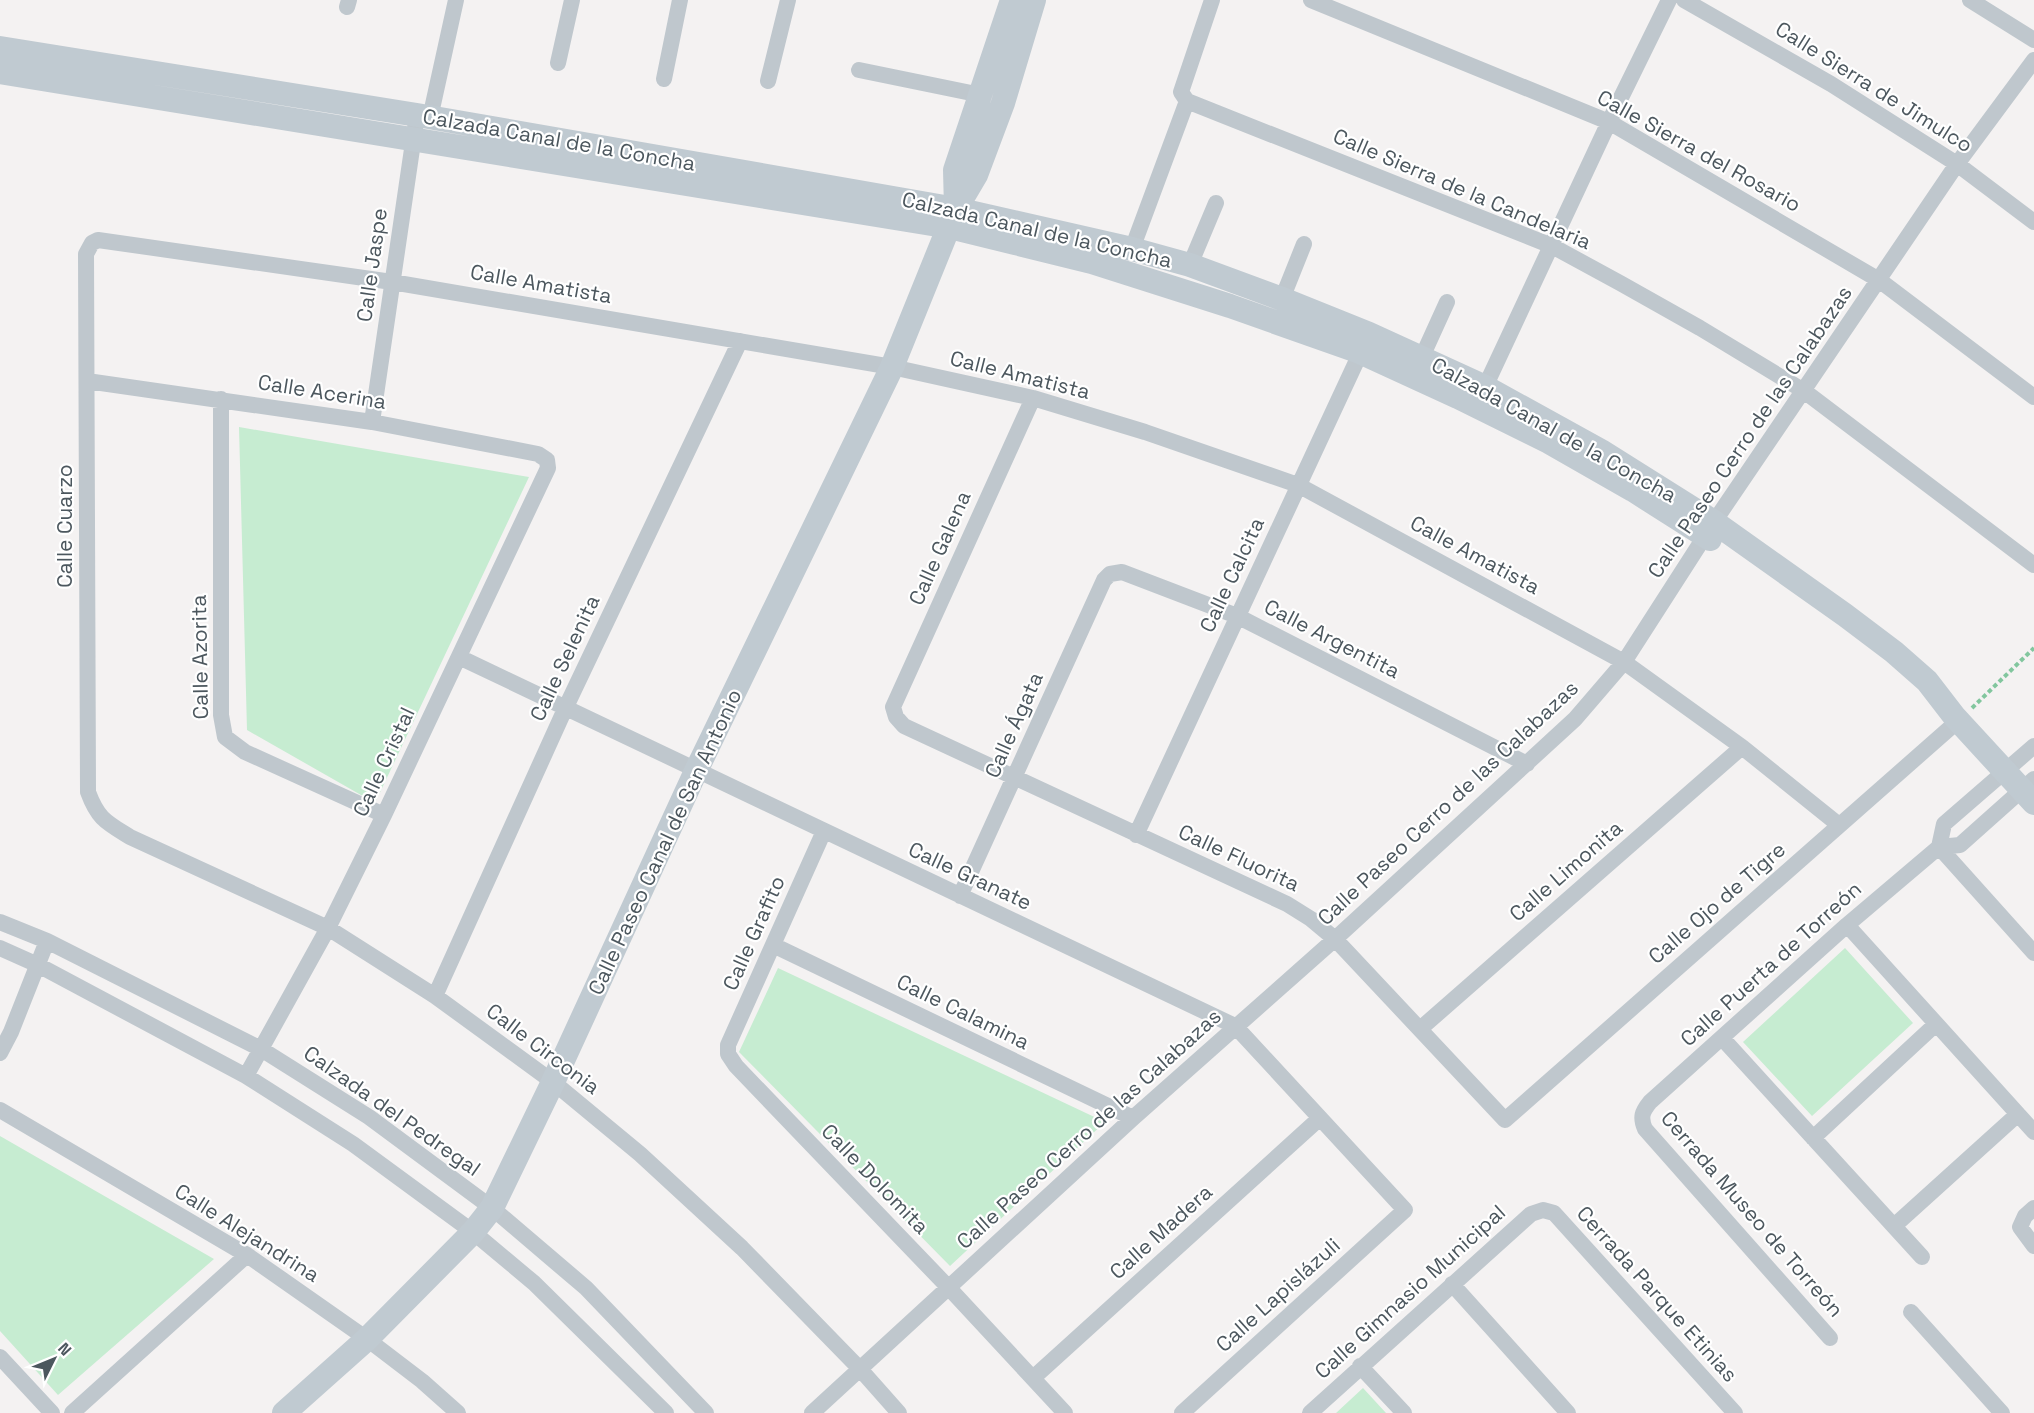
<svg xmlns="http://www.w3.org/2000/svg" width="2034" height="1413" font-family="'Space Grotesk',sans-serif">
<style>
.green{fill:#c6ecd1}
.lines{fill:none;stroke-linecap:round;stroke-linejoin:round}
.path{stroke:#82c69e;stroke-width:4;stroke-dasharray:4.5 3;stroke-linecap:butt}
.street{stroke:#bfc7cd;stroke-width:16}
.secondary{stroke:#c0cad1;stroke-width:24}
.labels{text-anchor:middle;stroke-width:4.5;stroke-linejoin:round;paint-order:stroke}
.street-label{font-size:21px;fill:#4c575e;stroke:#fff}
</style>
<rect width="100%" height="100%" fill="#f4f2f2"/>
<path class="green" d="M239,427l290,50 -154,326 -128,-73z
M1845,948l68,75 -101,93 -69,-74z
M778,968l327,154 -155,144 -211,-214z
M0,1136l214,123 -156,136 -58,-64z
M1363,1388l23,25h-50z"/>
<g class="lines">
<path class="path" d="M1972,708l62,-60"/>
<path class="street" d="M1212,0l-31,92 6,9 365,145 68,37 80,45 104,63 230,174
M1311,0l298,122 270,158 155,117
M1684,0l147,84 126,80 77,58
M1970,0l64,40
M347,7l2,-7
M558,63l14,-63
M859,70l122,25
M664,79l16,-79
M768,81l20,-81
M430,118l26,-118
M1132,249l55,-148
M1190,265l26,-62
M1282,299l22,-55
M1422,357l25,-55
M87,381l285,41 166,32 9,6 1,8 -164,347 -56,113 -82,148
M1485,387l124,-265 60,-122
M1033,398l-140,309 3,10 8,9 383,178 24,15 24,20 170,181 454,-400
M221,399v316l4,22 20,15 139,63
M372,422l45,-307
M459,657l776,369 170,184 -223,203
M824,831l-96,214v9l8,12 213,222 116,125
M1136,835l229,-492
M1939,847l5,-23 90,-78
M1939,847l95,106
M960,896l144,-316 6,-6 12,-2 115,44 290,148
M0,922l47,19 214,108 108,68 123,91 94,80 120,125
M1847,925l187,207
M773,945l360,173
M0,948l38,17 208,111 107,68 120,88 61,51 132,130
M435,996l130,-287 175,-368
M1420,1029l322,-282
M1722,1038l200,219
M0,1053l11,-21 36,-91
M0,1110l247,145 120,84 55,42 36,32
M1813,1138l123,-114
M2034,1208l-9,8 -5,11 14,19
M1894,1226l124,-112
M1452,1284l116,129
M1911,1312l91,101
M1830,1338l-185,-209c-5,-12 -3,-17 5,-27l197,-177 92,-78 21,-2 74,-66
M0,1357l52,56
M1360,1366l44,47
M1033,1378l287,-260
M72,1413l175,-158
M812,1413l321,-295 202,-179 240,-220 49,-57 90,-140 243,-358 77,-104
M899,1413l-39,-44 -118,-121 -102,-94 -87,-72 -118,-86 -107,-68 -198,-91c-24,-15 -32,-18 -42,-45l-2,-538 6,-11 6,-3 294,42 500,85 141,31 112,34 153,53 326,177 118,85 97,78
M1310,1413l221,-199 12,-4 11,3 181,200"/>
<path class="secondary" d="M0,48l417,67 539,94 176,40 58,16 92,34 87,35 116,53 116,64 113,71 131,93 49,37 33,29 27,35 80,87
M0,72l950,155 142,35 138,44 130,46 98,45 91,45 84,48 77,49
M956,209l-1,-39 57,-170
M284,1413l83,-74 106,-107 19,-24 61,-126 143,-311 196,-404 64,-158 20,-34 27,-72 31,-103"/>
</g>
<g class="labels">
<g class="street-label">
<text transform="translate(1874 87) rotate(32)" y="7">Calle Sierra de Jimulco</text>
<text transform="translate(559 140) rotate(10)" y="7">Calzada Canal de la Concha</text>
<text transform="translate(1699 151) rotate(29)" y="7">Calle Sierra del Rosario</text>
<text transform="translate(1462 189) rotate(23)" y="7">Calle Sierra de la Candelaria</text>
<text transform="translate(1037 230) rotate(13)" y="7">Calzada Canal de la Concha</text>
<text transform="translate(372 265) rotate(-82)" y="7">Calle Jaspe</text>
<text transform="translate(541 284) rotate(10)" y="7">Calle Amatista</text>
<text transform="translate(1020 375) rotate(14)" y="7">Calle Amatista</text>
<text transform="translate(322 392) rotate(9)" y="7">Calle Acerina</text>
<text transform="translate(1554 430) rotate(29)" y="7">Calzada Canal de la Concha</text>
<text transform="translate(1750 432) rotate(-56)" y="7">Calle Paseo Cerro de las Calabazas</text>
<text transform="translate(65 526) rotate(-90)" y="7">Calle Cuarzo</text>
<text transform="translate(940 548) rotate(-66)" y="7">Calle Galena</text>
<text transform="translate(1475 555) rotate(28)" y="7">Calle Amatista</text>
<text transform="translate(1232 575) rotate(-65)" y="7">Calle Calcita</text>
<text transform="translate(1332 639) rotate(27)" y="7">Calle Argentita</text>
<text transform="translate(200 657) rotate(-91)" y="7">Calle Azorita</text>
<text transform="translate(565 658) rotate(-65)" y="7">Calle Selenita</text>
<text transform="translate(1014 725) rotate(-66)" y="7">Calle Ágata</text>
<text transform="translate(384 762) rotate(-65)" y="7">Calle Cristal</text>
<text transform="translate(1448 803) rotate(-43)" y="7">Calle Paseo Cerro de las Calabazas</text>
<text transform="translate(665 842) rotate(-65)" y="7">Calle Paseo Canal de San Antonio</text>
<text transform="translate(1239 858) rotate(25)" y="7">Calle Fluorita</text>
<text transform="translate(1566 871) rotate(-41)" y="7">Calle Limonita</text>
<text transform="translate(970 876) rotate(25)" y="7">Calle Granate</text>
<text transform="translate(1717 903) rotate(-41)" y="7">Calle Ojo de Tigre</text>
<text transform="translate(754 933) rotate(-66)" y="7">Calle Grafito</text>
<text transform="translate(1771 964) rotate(-42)" y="7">Calle Puerta de Torreón</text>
<text transform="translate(963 1012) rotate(26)" y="7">Calle Calamina</text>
<text transform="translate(543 1049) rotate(37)" y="7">Calle Circonia</text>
<text transform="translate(392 1111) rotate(35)" y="7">Calzada del Pedregal</text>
<text transform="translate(1089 1129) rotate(-42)" y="7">Calle Paseo Cerro de las Calabazas</text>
<text transform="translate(875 1179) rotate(46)" y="7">Calle Dolomita</text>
<text transform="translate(1752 1214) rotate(49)" y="7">Cerrada Museo de Torreón</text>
<text transform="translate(1161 1232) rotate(-42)" y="7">Calle Madera</text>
<text transform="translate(247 1233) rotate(32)" y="7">Calle Alejandrina</text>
<text transform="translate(1410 1292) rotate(-42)" y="7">Calle Gimnasio Municipal</text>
<text transform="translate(1657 1294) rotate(48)" y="7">Cerrada Parque Etinias</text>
<text transform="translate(1278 1295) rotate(-42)" y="7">Calle Lapislázuli</text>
</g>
</g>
<g transform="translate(54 1359) rotate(47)" stroke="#ffffff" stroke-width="4.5" paint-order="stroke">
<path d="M0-4.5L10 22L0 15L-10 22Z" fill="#4c575e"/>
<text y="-9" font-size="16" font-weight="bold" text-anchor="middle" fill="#4c575e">N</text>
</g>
</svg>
